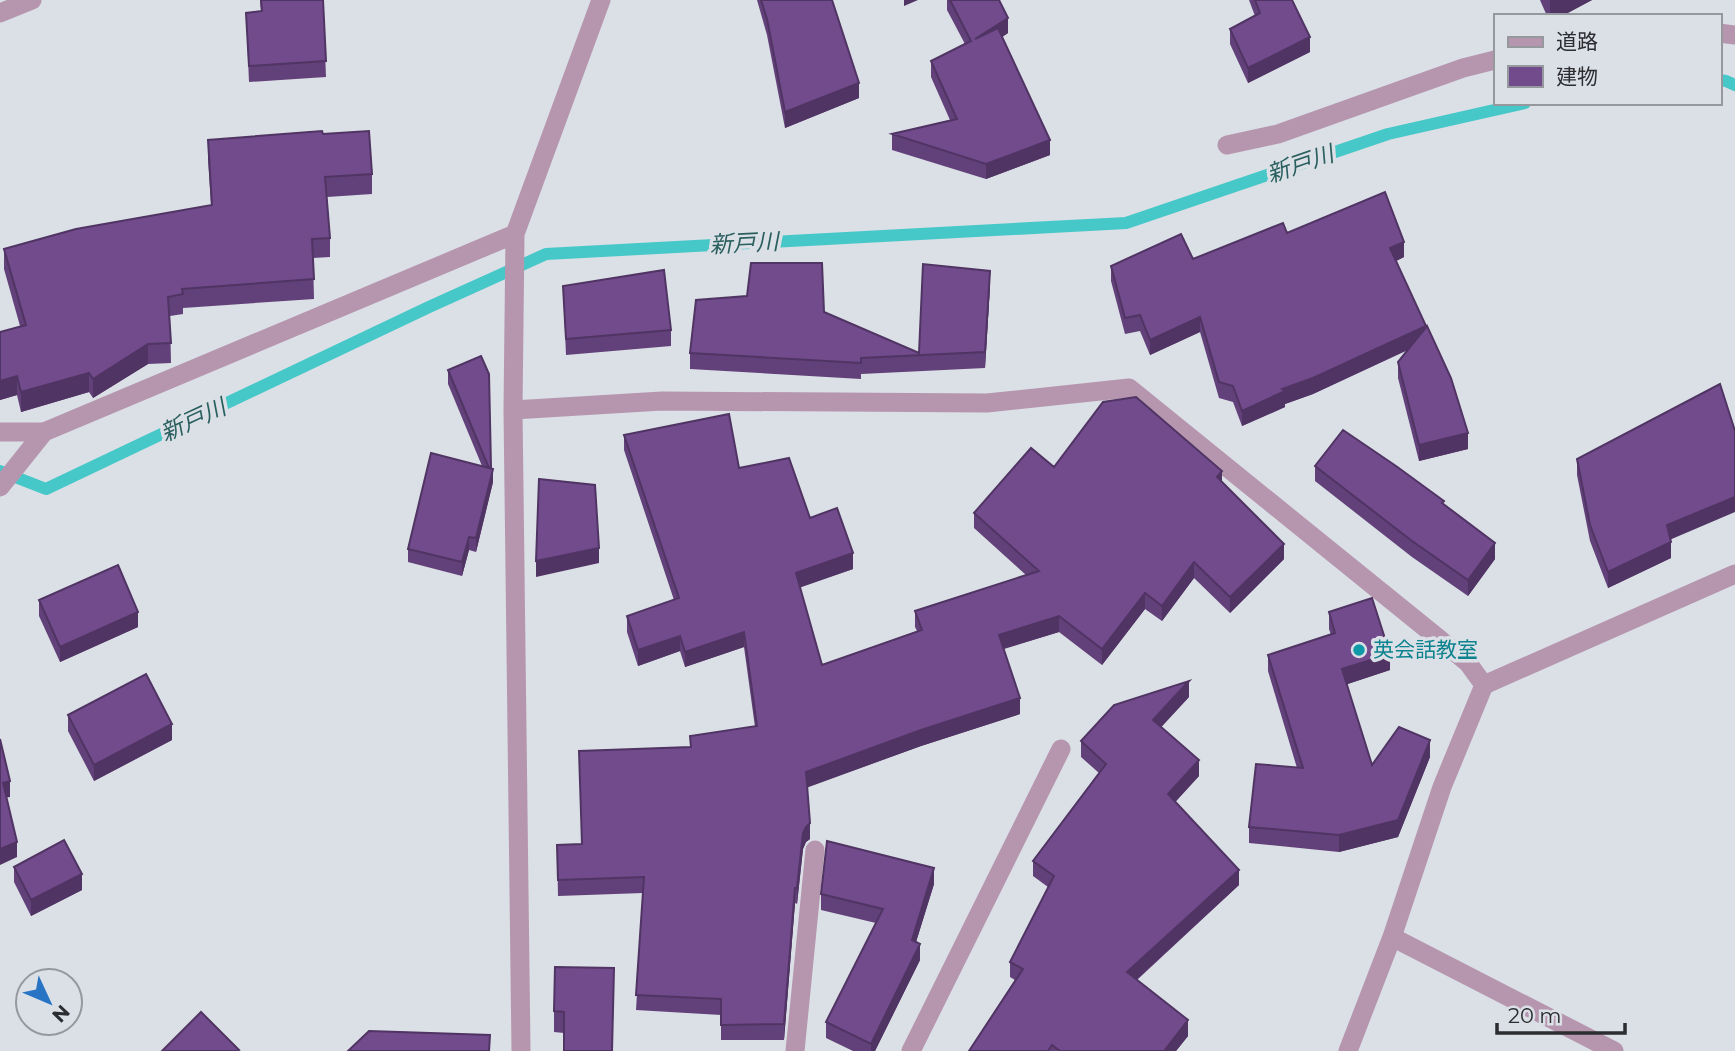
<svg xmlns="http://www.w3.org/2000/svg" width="1735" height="1051" font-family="Montserrat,'Noto Sans JP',sans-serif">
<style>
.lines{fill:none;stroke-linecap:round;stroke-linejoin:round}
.stream{stroke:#46c8c8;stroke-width:12}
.service{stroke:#b596ae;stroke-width:19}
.minor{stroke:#b596ae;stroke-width:19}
.wall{fill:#624079}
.shaded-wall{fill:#503463}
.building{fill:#724b8d;stroke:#503463;stroke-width:2}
.culture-dot{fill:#0f9aa8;stroke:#dbdfe6;stroke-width:2.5}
.labels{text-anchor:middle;stroke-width:7;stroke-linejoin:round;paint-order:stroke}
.culture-label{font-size:21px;fill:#0d838f;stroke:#dbdfe6;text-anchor:start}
.water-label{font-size:23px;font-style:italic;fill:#295f5e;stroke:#dbdfe6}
</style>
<rect width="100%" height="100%" fill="#dbdfe6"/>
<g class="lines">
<path class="stream" d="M1719,80l7,1 9,4
M0,471l46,18 383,-182 117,-53 580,-31 262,-89 137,-31"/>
<path class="service" d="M1719,33l16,2
M1227,145l51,-11 185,-66 32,-8
M0,432h44
M1484,685l251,-111
M795,1051l20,-201
M911,1051l150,-302"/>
<path class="minor" d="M0,13l32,-13
M513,410l149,-9 325,2 142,-15 309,250 30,25 16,22 -42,102 -50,150 -44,114
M0,487l44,-55 471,-198
M1392,937l222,114
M521,1051l-8,-641 2,-176 86,-234"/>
</g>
<path class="wall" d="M260,0h63l3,77 -77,5 -3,-69 15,-2z
M757,0h75l27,98 -74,30 -18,-93z
M947,0h52l9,33 -6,4 48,118 -64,24 -94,-29v-16l58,-14 -19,-43v-16l34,-17 -18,-34z
M1249,0h43l18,52 -62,31 -18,-39v-15l25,-13z
M1540,0h52l-30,16h-15z
M323,134l49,40v20l-45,3 3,41v19l-17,1 1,41 -131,9v6l-13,2 1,47 -23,1 -55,34 -4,-6 -68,20 -4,-17 -17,5 20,-74 -16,-57v-20l207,-44 -3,-46v-19z
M1404,257l-8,4 72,188 -49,12 -21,-83v-16l10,-12 -95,44 -28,10v3l-43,19 -9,-24 -14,-4 -19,-66 -50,23 -10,-24 -15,3 -14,-53v-15l82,-7z
M563,286l108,44v16l-105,9z
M990,286l-5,82 -124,6v5l-171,-10v-16l134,-41 95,41z
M448,370l43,98 2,14 -17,70 -7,-2 -7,26 -54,-14v-13l74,-83 -34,-82z
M624,435l115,33 71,50 43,51 -53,18 22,78 95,-34 -2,-4v-16l111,-36 -52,-47v-15l80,-46 168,15 62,77 -54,54 -36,-35 -32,43 -17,-12 -43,56 -43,-33 -55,17 16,65 -99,32 -114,41 3,52 -4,3 -3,7 -6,55 -2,-1 -11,137h-63v-25l-85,-5 7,-117 -85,3 -1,-51 24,-1 109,-97v-11l65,-9 -11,-80 -59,20 -5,-16 -42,15 -11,-34v-16l47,-16 -50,-150z
M1577,459l93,80 1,19 -63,30 -18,-47 -13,-66z
M1315,466l129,39 51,54 -27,37 -56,-39 -97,-76z
M39,600l99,27 -78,35 -21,-46z
M1329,612l61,58 -43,14 25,81 58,-8 -32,80 -59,15 -90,-9v-16l48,-59 -29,-97v-16l63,-20 -2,-6z
M1189,697l-28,30 38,49 -24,26 64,83 -102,95 51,56 -12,15h-207l46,-71 -5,-3v-15l38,-75 -15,-11v-15l66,-88 -18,-16v-16z
M68,715l104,25 -78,41 -26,-50z
M14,867l68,23 -51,26 -17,-34z
M934,884l-18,58 4,18 -45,91h-22l-27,-13v-16l50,-99 -55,-13v-16z
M614,989l-2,62h-48v-18l-10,-1v-21z"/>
<path class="shaded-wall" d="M904,0h14l-14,6z
M1550,0h42l-30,16h-12z
M1008,18v15l-33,22v-16z
M1310,37v15l-62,31v-15z
M859,83v15l-74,30v-16z
M1050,140v15l-64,24v-15z
M1404,242v15l-14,7v-16z
M990,271v15l-5,82v-16z
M1200,317v15l-50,23v-15z
M1426,326v15l-113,53 -28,10v3l-43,19v-15l40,-22z
M148,344v20l-55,34v-19z
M89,373v19l-68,20v-20z
M17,376v19l-17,5v-19z
M1468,433v16l-49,12v-16z
M491,467v9l2,-7v13l-17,70v-14l13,-70z
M1222,471v15l-5,-9z
M1735,497v15l-68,29v-16z
M469,537v13l-7,26v-14z
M1671,542v16l-63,30v-16z
M1495,543v16l-27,37v-16z
M1284,544v15l-54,54v-16z
M599,548v15l-63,14v-16z
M853,553v16l-57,20v-16z
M1194,562v16l-32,43v-15z
M1145,593v16l-43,56v-16z
M138,612v15l-78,35v-15z
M1059,616v16l-60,18v-15z
M744,632v15l-59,20v-15z
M680,636v15l-42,15v-16z
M1390,654v16l-48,16v-17z
M1189,681v16l-36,39v-16z
M1020,698v16l-99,32 -115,42v-16l115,-42z
M172,724v16l-78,41v-16z
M1430,740v17l-32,80 -59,15v-17z
M1199,760v16l-31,34v-16z
M10,781v16l-7,1v-15z
M810,823v16l-4,3 -3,7 -6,55v-16l6,-55 3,-6z
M17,842v15l-17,8v-16z
M934,868v16l-22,71v-15z
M1239,870v15l-112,103v-16z
M82,874v16l-51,26v-16z
M795,888v15l-11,137v-16z
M920,944v16l-45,91h-4v-7z
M1188,1020v16l-12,15h-12z"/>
<path class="building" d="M261,0h62l3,61 -77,5 -3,-53 16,-2z
M761,0h71l27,83 -74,29 -18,-93z
M950,0h49l9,18 -33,21 23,-11 52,112 -64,24 -94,-30 65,-15 -26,-58 40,-20z
M1255,0h37l18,37 -62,31 -18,-39 30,-16z
M322,131l1,3 46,-3 3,43 -47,3 5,61 -18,1 2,40 -132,10 1,5 -15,3 3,46 -23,1 -55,35 -4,-6 -68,19 -4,-16 -17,5v-49l26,-7 -22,-76 72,-20 136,-24 -4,-65z
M1385,192l19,50 -14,6 36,78 -113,52 -31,11 3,2 -43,20 -9,-25 -14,-4 -19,-65 -50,23 -10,-25 -15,3 -14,-52 70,-32 12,25 90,-36 4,10z
M751,263h71l2,49 95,41 4,-89 67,7 -5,81 -124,6v5l-171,-10 6,-53 51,-4z
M664,270l7,60 -105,9 -3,-53z
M1427,326l24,52 17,55 -49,12 -21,-83z
M481,356l8,18 2,93 -2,1 4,1 -17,69 -7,-1 -7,25 -54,-13 23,-96 58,15 -41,-98z
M1720,384l15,47v66l-68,28 4,17 -63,30 -18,-47 -13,-66z
M1136,397l86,74 -5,6 67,67 -54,53 -36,-35 -32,44 -17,-13 -43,56 -43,-33 -60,19 21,63 -99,32 -115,42 4,51 -4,4 -3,6 -6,55h-2l-11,136 -63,1v-26l-85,-4 8,-118 -86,3 -1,-35 25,-1 -3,-93 112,-4 -1,-11 67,-10 -13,-94 -59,20 -5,-16 -42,14 -11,-34 52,-18 -55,-163 105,-21 10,54 50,-10 21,60 27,-10 16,45 -57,20 26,92 100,-35 -7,-19 124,-40 -65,-58 57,-65 23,19 49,-65z
M1343,430l53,36 48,35 -2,2 53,40 -27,37 -56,-39 -97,-75z
M539,479l56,6 4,63 -63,13z
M118,565l20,47 -78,35 -21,-47z
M1372,598l18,56 -48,15 30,96 27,-38 31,13 -32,80 -59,15 -90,-8 7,-63 47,4 -35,-113 67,-22 -6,-21z
M146,674l26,50 -78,41 -26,-50z
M1189,681l-36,39 46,40 -31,34 71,76 -112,102 61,48 -24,31h-104l-8,-6 -4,6h-79l54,-82 -13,-7 44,-86 -21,-15 73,-97 -25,-23 33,-36z
M0,739l10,42 -7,2 14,59 -17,7z
M64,840l18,34 -51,26 -17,-33z
M827,841l107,27 -22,72 8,4 -49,100 -45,-22 57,-113 -62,-15z
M555,967l59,1 -2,83h-48v-39l-10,-1z
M201,1012l38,38 -2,1h-75z
M369,1031l121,4 -1,16h-141z"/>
<circle class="culture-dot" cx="1359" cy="650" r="7"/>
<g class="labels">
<g class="culture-label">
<text x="1373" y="657">英会話教室</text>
</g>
<g class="water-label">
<text transform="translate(1300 164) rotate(-19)" y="8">新戸川</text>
<text transform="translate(744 243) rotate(-3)" y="8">新戸川</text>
<text transform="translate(193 420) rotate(-25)" y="8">新戸川</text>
</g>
</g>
<rect x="1494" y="14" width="228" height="91" fill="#dbdfe6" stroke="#95989d" stroke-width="2"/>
<rect x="1508" y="37" width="35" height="10" fill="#b596ae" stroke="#95989d" stroke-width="2"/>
<text x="1556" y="49" font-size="21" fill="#2b2d30">道路</text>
<rect x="1508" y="66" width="35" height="21" fill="#724b8d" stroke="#95989d" stroke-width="2"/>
<text x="1556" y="84" font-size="21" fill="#2b2d30">建物</text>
<g transform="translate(49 1002) rotate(134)"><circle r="33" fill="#dbdfe6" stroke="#95989d" stroke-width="2"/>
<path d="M0-5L12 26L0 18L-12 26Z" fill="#2774c4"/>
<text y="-10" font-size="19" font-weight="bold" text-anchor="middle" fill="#2b2d30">N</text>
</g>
<path d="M1497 1023v10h128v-10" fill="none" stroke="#2b2d30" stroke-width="3.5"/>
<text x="1508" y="1023" font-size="21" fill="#2b2d30" stroke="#dbdfe6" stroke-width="5" paint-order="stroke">20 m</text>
</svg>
